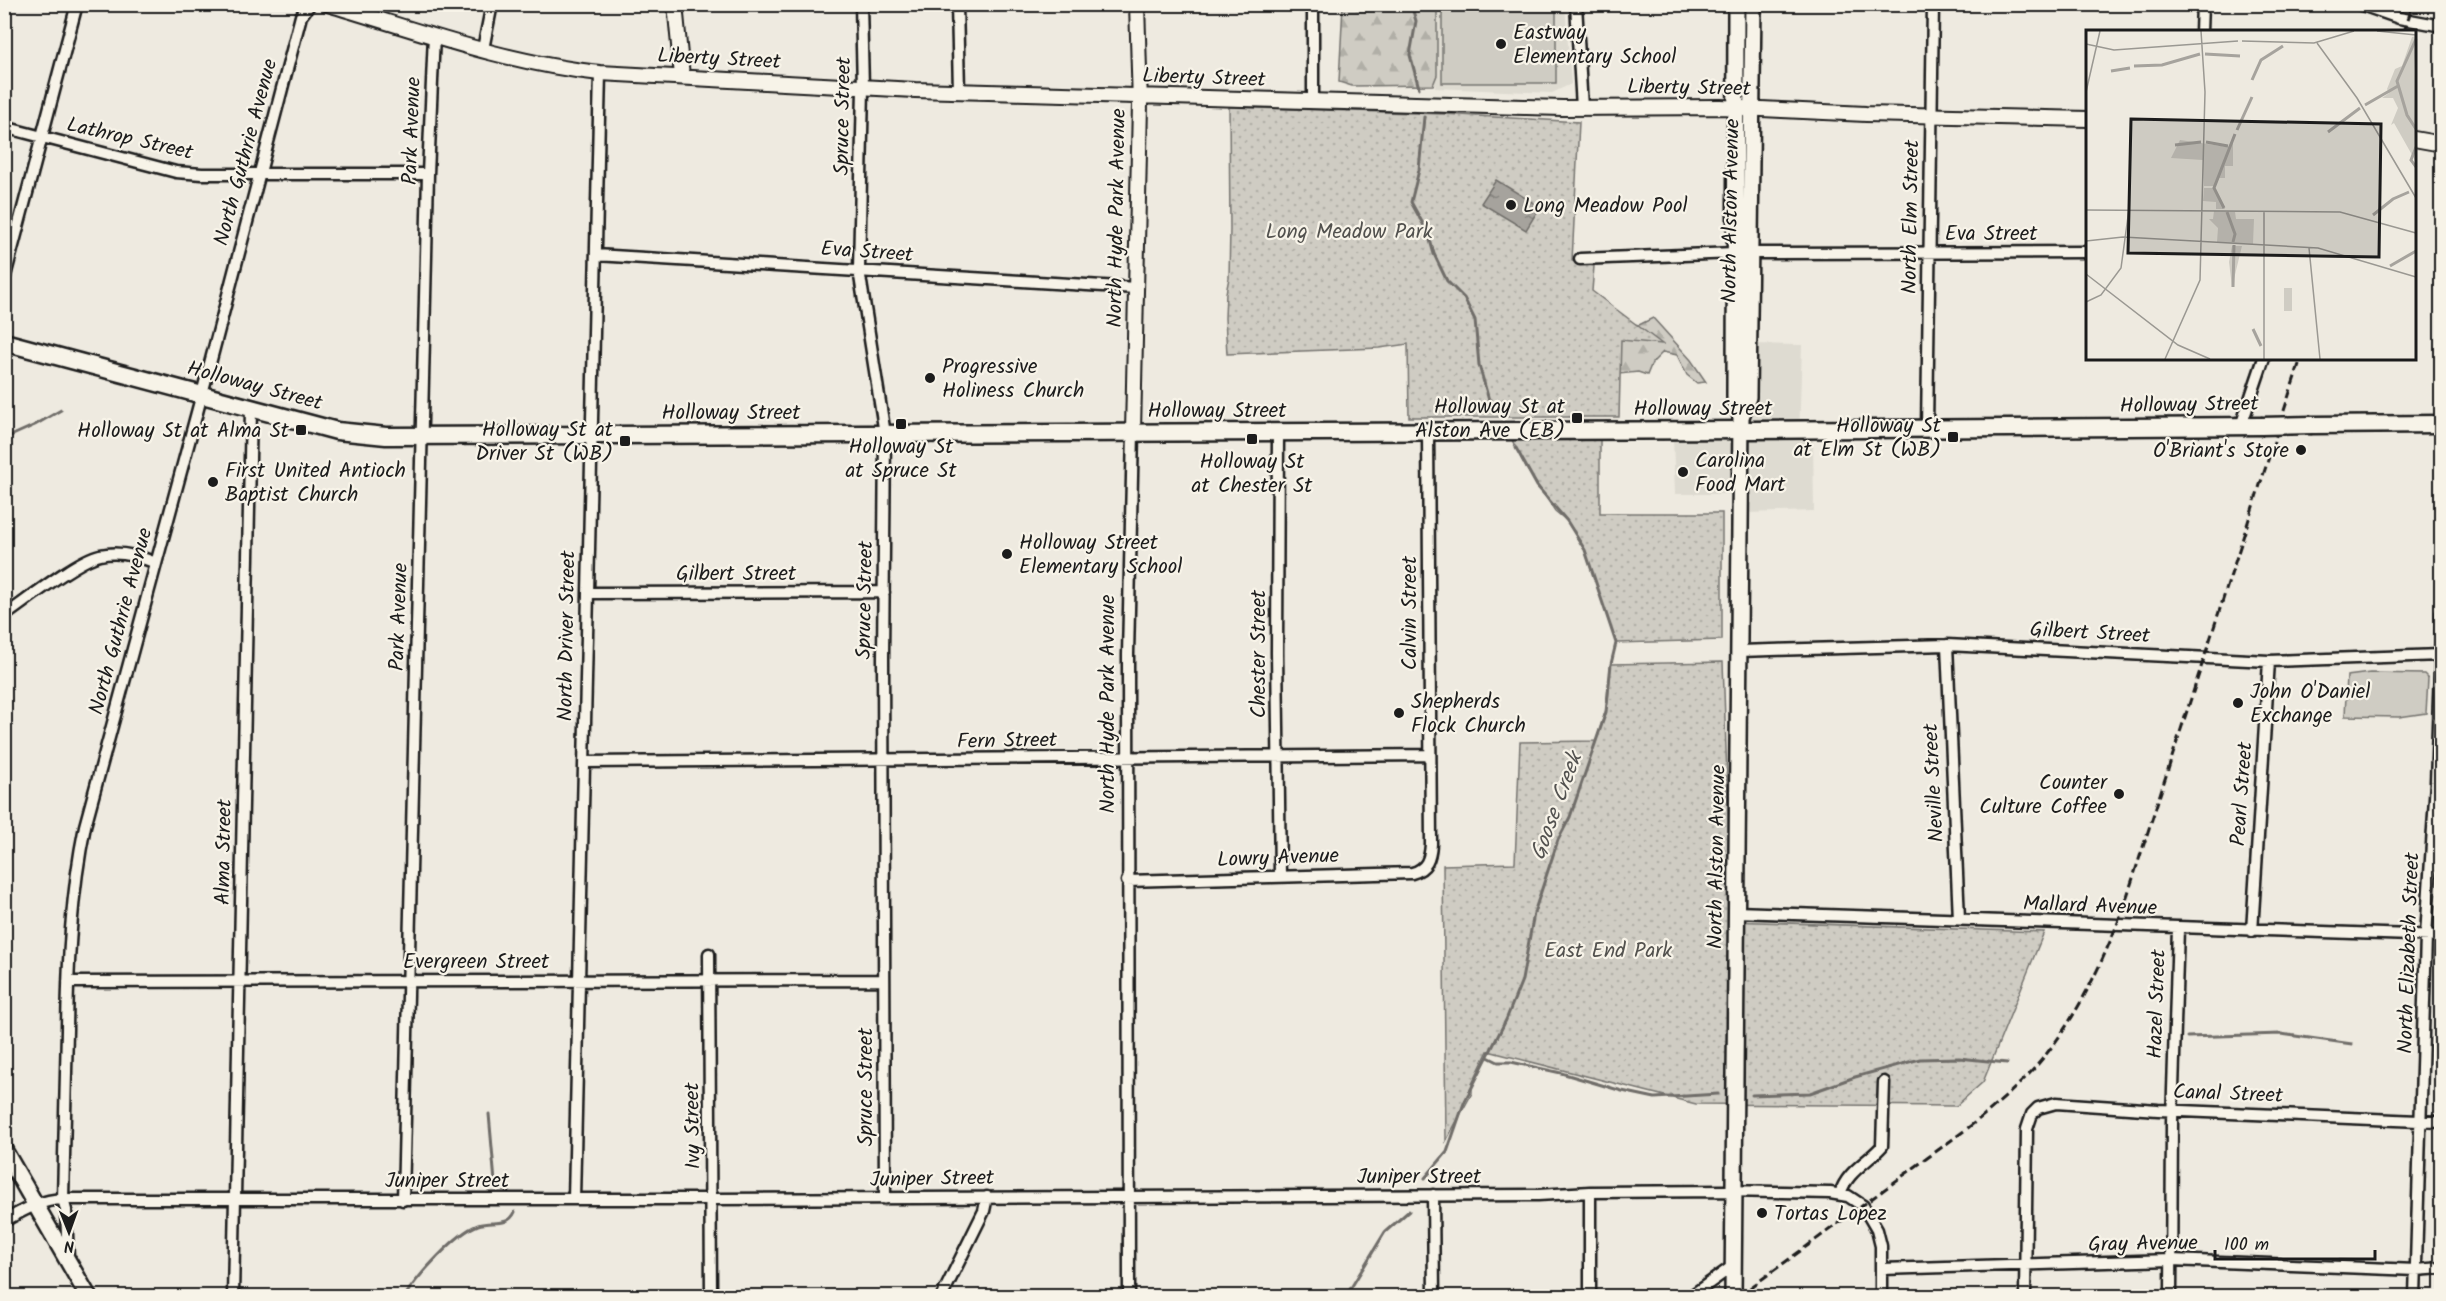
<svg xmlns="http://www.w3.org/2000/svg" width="2446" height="1301" font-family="Kalam,sans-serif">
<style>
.built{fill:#dedbd1}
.green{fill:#cfccc3;stroke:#767470;stroke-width:1.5}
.forest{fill:url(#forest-firs);stroke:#767470;stroke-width:1.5}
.park{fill:url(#park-dots);stroke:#767470;stroke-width:1.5}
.water{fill:url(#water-ripples);stroke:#6f6d69;stroke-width:1.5}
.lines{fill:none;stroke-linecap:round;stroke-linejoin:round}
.stream{stroke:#6f6d69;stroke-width:3}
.minor-casing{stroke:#1c1c1c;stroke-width:15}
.tertiary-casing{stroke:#1c1c1c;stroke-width:18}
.secondary-casing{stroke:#1c1c1c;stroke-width:20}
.primary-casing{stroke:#1c1c1c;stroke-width:21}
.minor{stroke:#f7f3e8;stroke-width:10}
.tertiary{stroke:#f7f3e8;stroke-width:14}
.secondary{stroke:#f7f3e8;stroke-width:15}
.primary{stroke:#f7f3e8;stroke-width:16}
.rail{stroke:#1c1c1c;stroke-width:3;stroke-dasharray:9 4.5;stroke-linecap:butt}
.primary-bridge-casing{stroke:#1c1c1c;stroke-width:21;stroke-linecap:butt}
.primary-bridge{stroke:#f7f3e8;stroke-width:16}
.poi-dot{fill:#1c1c1c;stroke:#f7f3e8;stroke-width:2}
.labels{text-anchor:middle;stroke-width:4.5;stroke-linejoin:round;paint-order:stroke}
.poi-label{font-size:21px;fill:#1c1c1c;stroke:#f7f3e8;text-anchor:start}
.street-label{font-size:21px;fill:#1c1c1c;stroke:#f7f3e8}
.park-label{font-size:21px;fill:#52514e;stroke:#f7f3e8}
.water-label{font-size:22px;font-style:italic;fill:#535250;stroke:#f7f3e8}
.inset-river{fill:none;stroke:#a6a39d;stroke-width:3}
.inset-road{fill:none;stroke:#9a9892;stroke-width:1.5}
.view{fill:#1c1c1c;fill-opacity:0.15;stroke:#1c1c1c;stroke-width:3}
.inset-edge{fill:none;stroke:#1c1c1c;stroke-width:3}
</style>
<defs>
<pattern id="forest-firs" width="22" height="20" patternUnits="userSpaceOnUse" patternTransform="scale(1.5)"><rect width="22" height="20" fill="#cfccc3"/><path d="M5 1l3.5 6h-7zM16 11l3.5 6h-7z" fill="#b1afa7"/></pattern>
<pattern id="park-dots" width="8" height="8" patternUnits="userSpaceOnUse" patternTransform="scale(1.5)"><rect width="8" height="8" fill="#cfccc3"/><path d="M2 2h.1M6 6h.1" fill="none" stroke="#b1afa7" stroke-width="1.8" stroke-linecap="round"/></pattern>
<pattern id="water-ripples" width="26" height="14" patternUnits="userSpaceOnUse" patternTransform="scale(1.5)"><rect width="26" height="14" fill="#a6a39d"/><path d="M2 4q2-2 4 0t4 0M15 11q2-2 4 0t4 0" fill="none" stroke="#86847f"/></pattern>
</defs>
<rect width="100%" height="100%" fill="#eeeae0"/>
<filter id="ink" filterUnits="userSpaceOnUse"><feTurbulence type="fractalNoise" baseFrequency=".0167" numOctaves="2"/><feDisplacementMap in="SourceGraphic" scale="12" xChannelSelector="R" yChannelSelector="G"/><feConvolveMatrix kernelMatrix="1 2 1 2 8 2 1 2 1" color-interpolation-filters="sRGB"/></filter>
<g filter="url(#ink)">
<path class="built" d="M1435,5h130l6,79 -19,9 -117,-5z
M1748,344l54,1 -3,92 14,2 1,72 -69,2 -1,-19h-69l-2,-56 75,-1z"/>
<path class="green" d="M1442,5h114v78h-114z
M2370,673l54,1 4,4 -2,35 -27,4 -54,-1 2,-40z"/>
<path class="forest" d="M1343,5h94v70l-4,10 -81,1 -13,-4z
M1653,318l38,42 15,22 -9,1 -10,-8 -10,-20 -14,-3 -11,11 -5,12 -9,-3 -19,2 2,-53 18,4z"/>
<path class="park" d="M1229,107l214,7 136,8 -7,139 22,5 -2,25 70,53 -41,-4 -2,77h-210l-1,-73 -29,4 -152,6 -2,-36 1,-25 3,-15 1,-49z
M1512,440h88v73h122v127l-106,3 -31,-93 -18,-29 -12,-10 -29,-43z
M1723,662l9,259 312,11 -61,150 -27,24 -260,-2 -208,-53 -16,33v9l-26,48 -3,-276 72,-2 5,-121 76,-1 12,-38 3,-39z"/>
<path class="water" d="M1496,180l44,27 -14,23 -45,-27z"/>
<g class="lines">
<path class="stream" d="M1411,4l5,17 -6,34 9,33
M1424,117l-5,53 -8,32 17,31 6,21 13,27 17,17 11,22 4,45 13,46
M4,439l31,-14 26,-15
M2187,1037l94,-3 71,10
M1488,1057l10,5h13l50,11 61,18 33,7 63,-4
M1752,1095l58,-2 45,-16 65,-18 39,-1 48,5
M2435,1105l7,-2
M489,1114l6,68
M1425,1178l22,-26 17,-49 42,-83 16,-40 12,-67 24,-73 12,-23 36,-105 5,-48 5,-21 -31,-93 -18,-29 -30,-35 -21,-38
M405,1296c12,-19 51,-63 73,-71 13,-5 30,3 37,-13
M1346,1296l39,-64 24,-21"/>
<defs>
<path id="minor" d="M861,4l2,84 -4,182 26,164 -2,224 2,541
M957,4l2,87
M1576,4l6,104
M2359,4l40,14 43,8
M2201,32l1,-28
M483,49l9,-45
M1313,101v-97
M4,127l172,45 26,2h226
M1750,253l338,-1
M596,255l540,33
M1580,259l155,-6
M4,280l73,-276
M2241,426l23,-68
M1927,429l6,-425
M1278,432l-1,221 3,223
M588,593l296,-1
M4,616c22,-15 73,-56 96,-61 18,-4 39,1 56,8
M1947,645l12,274
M1739,651l208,-6 322,16 171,-6
M584,762l846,-7
M1127,881l285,-8c15,-4 18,-14 19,-29l-3,-412
M1736,912l706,24
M2252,931l17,-270
M709,954l2,342
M68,982l815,-2
M1840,1194c7,-23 27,-31 42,-48l2,-64
M1433,1195l1,101
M574,1199l26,-1126
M403,1200l25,-1026 6,-139
M4,1221c20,-11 36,-21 59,-22h649l826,-4 52,-3 136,-1 104,2 18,3 15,10 14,24 4,16v50
M68,1258l-2,-48 -3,-11c1,-56 3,-112 4,-169 1,-69 4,-136 18,-204l117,-432 99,-378 9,-12
M1882,1269l289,-9 245,10 26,-2
M233,1296l18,-887
M942,1296l42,-85 3,-14
M1129,1296l-1,-641 5,-223
M1590,1296v-104
M1691,1296l42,-30
M2025,1296l2,-167 5,-15 6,-6 18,-5 102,7 284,12
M2171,1296l1,-174 6,-194
M2415,1296l11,-360 10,-154 6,-170"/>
<path id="tertiary" d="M328,4c88,26 181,60 272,69l315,17 648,18 158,-1 145,7 222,5
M675,4l7,72
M2414,139l28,5
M1133,432l7,-328 -3,-100"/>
<path id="secondary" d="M1741,417l7,-20 5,-393
M4,1150l84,146
M1733,1296l8,-879 -6,-20 1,-393"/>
<path id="primary" d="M4,342l333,89 49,5 1366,-6 509,-4
M2312,425l130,-1"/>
</defs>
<use href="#minor" class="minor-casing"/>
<use href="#tertiary" class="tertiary-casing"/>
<use href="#secondary" class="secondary-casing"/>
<use href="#primary" class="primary-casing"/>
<use href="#minor" class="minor"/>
<use href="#tertiary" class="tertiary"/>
<use href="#secondary" class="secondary"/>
<use href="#primary" class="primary"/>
<path class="rail" d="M2404,32l9,-28
M1739,1296l225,-165c23,-18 46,-37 66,-58 42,-45 70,-104 92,-161l179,-554"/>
<defs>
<path id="primary-bridge" d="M2261,426l51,-1"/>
</defs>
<use href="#primary-bridge" class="primary-bridge-casing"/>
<use href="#primary-bridge" class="primary-bridge"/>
</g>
</g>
<g class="poi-dot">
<circle cx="1501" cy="44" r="6"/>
<circle cx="1511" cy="205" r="6"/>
<circle cx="930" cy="378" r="6"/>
<rect x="1571" y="412" width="12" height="12" rx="3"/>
<rect x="895" y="418" width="12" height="12" rx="3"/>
<rect x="295" y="424" width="12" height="12" rx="3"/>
<rect x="1947" y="431" width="12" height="12" rx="3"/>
<rect x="1246" y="433" width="12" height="12" rx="3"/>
<rect x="619" y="435" width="12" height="12" rx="3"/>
<circle cx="2301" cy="450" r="6"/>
<circle cx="1683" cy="472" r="6"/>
<circle cx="213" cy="482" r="6"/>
<circle cx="1007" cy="554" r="6"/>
<circle cx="2238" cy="703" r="6"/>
<circle cx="1399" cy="713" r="6"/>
<circle cx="2119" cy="794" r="6"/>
<circle cx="1762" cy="1213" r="6"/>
</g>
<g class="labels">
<g class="poi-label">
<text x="1513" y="39">Eastway<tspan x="1513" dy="24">Elementary School</tspan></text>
<text x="1523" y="212">Long Meadow Pool</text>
<text x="942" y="373">Progressive<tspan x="942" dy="24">Holiness Church</tspan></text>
<text x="1565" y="413" text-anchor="end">Holloway St at<tspan x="1565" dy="24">Alston Ave (EB)</tspan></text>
<text x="1941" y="432" text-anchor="end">Holloway St<tspan x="1941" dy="24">at Elm St (WB)</tspan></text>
<text x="613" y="436" text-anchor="end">Holloway St at<tspan x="613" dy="24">Driver St (WB)</tspan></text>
<text x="289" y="437" text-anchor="end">Holloway St at Alma St</text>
<text x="901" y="453" text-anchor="middle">Holloway St<tspan x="901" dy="24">at Spruce St</tspan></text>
<text x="2289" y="457" text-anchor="end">O'Briant's Store</text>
<text x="1695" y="467">Carolina<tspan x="1695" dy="24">Food Mart</tspan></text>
<text x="1252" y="468" text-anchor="middle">Holloway St<tspan x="1252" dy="24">at Chester St</tspan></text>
<text x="225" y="477">First United Antioch<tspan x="225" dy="24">Baptist Church</tspan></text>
<text x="1019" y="549">Holloway Street<tspan x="1019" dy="24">Elementary School</tspan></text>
<text x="2250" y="698">John O'Daniel<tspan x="2250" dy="24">Exchange</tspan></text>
<text x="1411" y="708">Shepherds<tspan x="1411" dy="24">Flock Church</tspan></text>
<text x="2107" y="789" text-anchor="end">Counter<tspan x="2107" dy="24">Culture Coffee</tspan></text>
<text x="1774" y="1220">Tortas Lopez</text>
</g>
<g class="street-label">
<text transform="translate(719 58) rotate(3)" y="7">Liberty Street</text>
<text transform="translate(1204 77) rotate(2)" y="7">Liberty Street</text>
<text transform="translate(1689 87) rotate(1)" y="7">Liberty Street</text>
<text transform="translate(842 116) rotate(-89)" y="7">Spruce Street</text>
<text transform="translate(411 131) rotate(-88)" y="7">Park Avenue</text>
<text transform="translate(130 138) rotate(13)" y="7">Lathrop Street</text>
<text transform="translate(245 152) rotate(-75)" y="7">North Guthrie Avenue</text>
<text transform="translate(1730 211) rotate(-89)" y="7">North Alston Avenue</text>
<text transform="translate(1910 217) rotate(-89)" y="7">North Elm Street</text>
<text transform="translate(1116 218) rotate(-89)" y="7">North Hyde Park Avenue</text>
<text x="1991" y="240">Eva Street</text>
<text transform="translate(867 251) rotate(4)" y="7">Eva Street</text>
<text transform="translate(255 385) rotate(15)" y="7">Holloway Street</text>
<text transform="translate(2189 404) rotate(-1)" y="7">Holloway Street</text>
<text x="1703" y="415">Holloway Street</text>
<text x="1217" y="417">Holloway Street</text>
<text x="731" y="419">Holloway Street</text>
<text x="736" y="580">Gilbert Street</text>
<text transform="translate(864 600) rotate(-89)" y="7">Spruce Street</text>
<text transform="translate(1409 613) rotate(-90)" y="7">Calvin Street</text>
<text transform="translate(398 617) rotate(-88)" y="7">Park Avenue</text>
<text transform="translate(120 621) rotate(-75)" y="7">North Guthrie Avenue</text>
<text transform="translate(2090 632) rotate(3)" y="7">Gilbert Street</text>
<text transform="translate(566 636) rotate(-89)" y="7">North Driver Street</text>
<text transform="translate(1258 654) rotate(-90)" y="7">Chester Street</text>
<text transform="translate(1107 704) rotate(-90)" y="7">North Hyde Park Avenue</text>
<text transform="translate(1007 740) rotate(-1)" y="7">Fern Street</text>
<text transform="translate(1933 783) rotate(-93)" y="7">Neville Street</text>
<text transform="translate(2241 794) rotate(-86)" y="7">Pearl Street</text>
<text transform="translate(223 852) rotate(-89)" y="7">Alma Street</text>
<text transform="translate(1278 857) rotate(-2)" y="7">Lowry Avenue</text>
<text transform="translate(1716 857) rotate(-89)" y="7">North Alston Avenue</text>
<text transform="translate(2090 905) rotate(2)" y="7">Mallard Avenue</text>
<text transform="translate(2408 953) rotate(-88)" y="7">North Elizabeth Street</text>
<text x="476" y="968">Evergreen Street</text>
<text transform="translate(2156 1004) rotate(-88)" y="7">Hazel Street</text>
<text transform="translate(865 1087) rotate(-90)" y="7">Spruce Street</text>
<text transform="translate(2228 1093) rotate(2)" y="7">Canal Street</text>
<text transform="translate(692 1126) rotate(-91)" y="7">Ivy Street</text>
<text x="1419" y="1183">Juniper Street</text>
<text transform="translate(932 1178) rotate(-1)" y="7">Juniper Street</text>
<text x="447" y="1187">Juniper Street</text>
<text transform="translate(2143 1243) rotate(-1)" y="7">Gray Avenue</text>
</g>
<g class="park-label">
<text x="1349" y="238">Long Meadow Park</text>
<text x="1608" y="957">East End Park</text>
</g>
<g class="water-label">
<text transform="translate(1555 806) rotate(-70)" y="8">Goose Creek</text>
</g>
</g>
<g transform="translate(2086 30)">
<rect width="330" height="330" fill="#eeeae0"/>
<path d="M198,258h8v23h-8z" fill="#cfccc3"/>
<path d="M146,216h10l-10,41 -3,-25z" fill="#cfccc3"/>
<path d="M330,6l-2,34 2,92 -22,-39 -3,2 7,-17 -5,-10h-11l7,-5 -2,-4 8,-20 7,-3 10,-29zM147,108v28h-8v12h-8l-2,8h-11l-1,-26 -32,-2 9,-18 48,7zM118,158h10l11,21h-9v-7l-13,-1zM128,181l21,1 1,7h18l-1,25 -36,-2 1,-14 -9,-9h4z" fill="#cfccc3"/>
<path class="inset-river" d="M330,9l-19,42 10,34 9,14M119,24l35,2M48,36l28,-1 38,-11M25,41l19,-3M166,50l9,-20 22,-14M279,75l33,-19M151,100l15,-33M242,102l32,-24M120,112l22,4M89,115l26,-3M330,137l-5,-7 5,-13M138,178l-10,-20 21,-54M141,182l8,22 -2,8M287,185l20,-16 16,-7M304,236l26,-15M147,257l1,-42M167,299l8,17"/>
<path class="inset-road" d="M291,1l39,4M156,11l72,2 40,-12M231,13l40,55 59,100M0,14l28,6 124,-9M0,62l14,-61M0,180l254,2 76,21M178,181v148M0,211l37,-4 195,11 98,29M223,218l11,111M0,244l92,71 32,14M0,272l15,-7 20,-27 8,-59M79,329l35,-79 5,-188 -4,-61"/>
<path class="view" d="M45,89l250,5 -2,133 -251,-4z"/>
<rect width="330" height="330" class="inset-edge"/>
</g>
<rect width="2446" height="1301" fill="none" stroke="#f7f3e8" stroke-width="24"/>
<rect x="12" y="12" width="2422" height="1277" fill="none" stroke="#1c1c1c" stroke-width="2" filter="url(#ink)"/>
<g transform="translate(69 1232) rotate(179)" stroke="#f7f3e8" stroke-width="4.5" paint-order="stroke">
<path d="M0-4.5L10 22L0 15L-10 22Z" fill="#1c1c1c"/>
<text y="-9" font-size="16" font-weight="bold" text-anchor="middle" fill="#1c1c1c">N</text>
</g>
<path d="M2215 1250v9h160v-9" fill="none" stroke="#1c1c1c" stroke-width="3"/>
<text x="2224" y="1250" font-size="18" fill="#1c1c1c" stroke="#f7f3e8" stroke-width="4.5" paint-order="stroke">100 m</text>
</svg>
